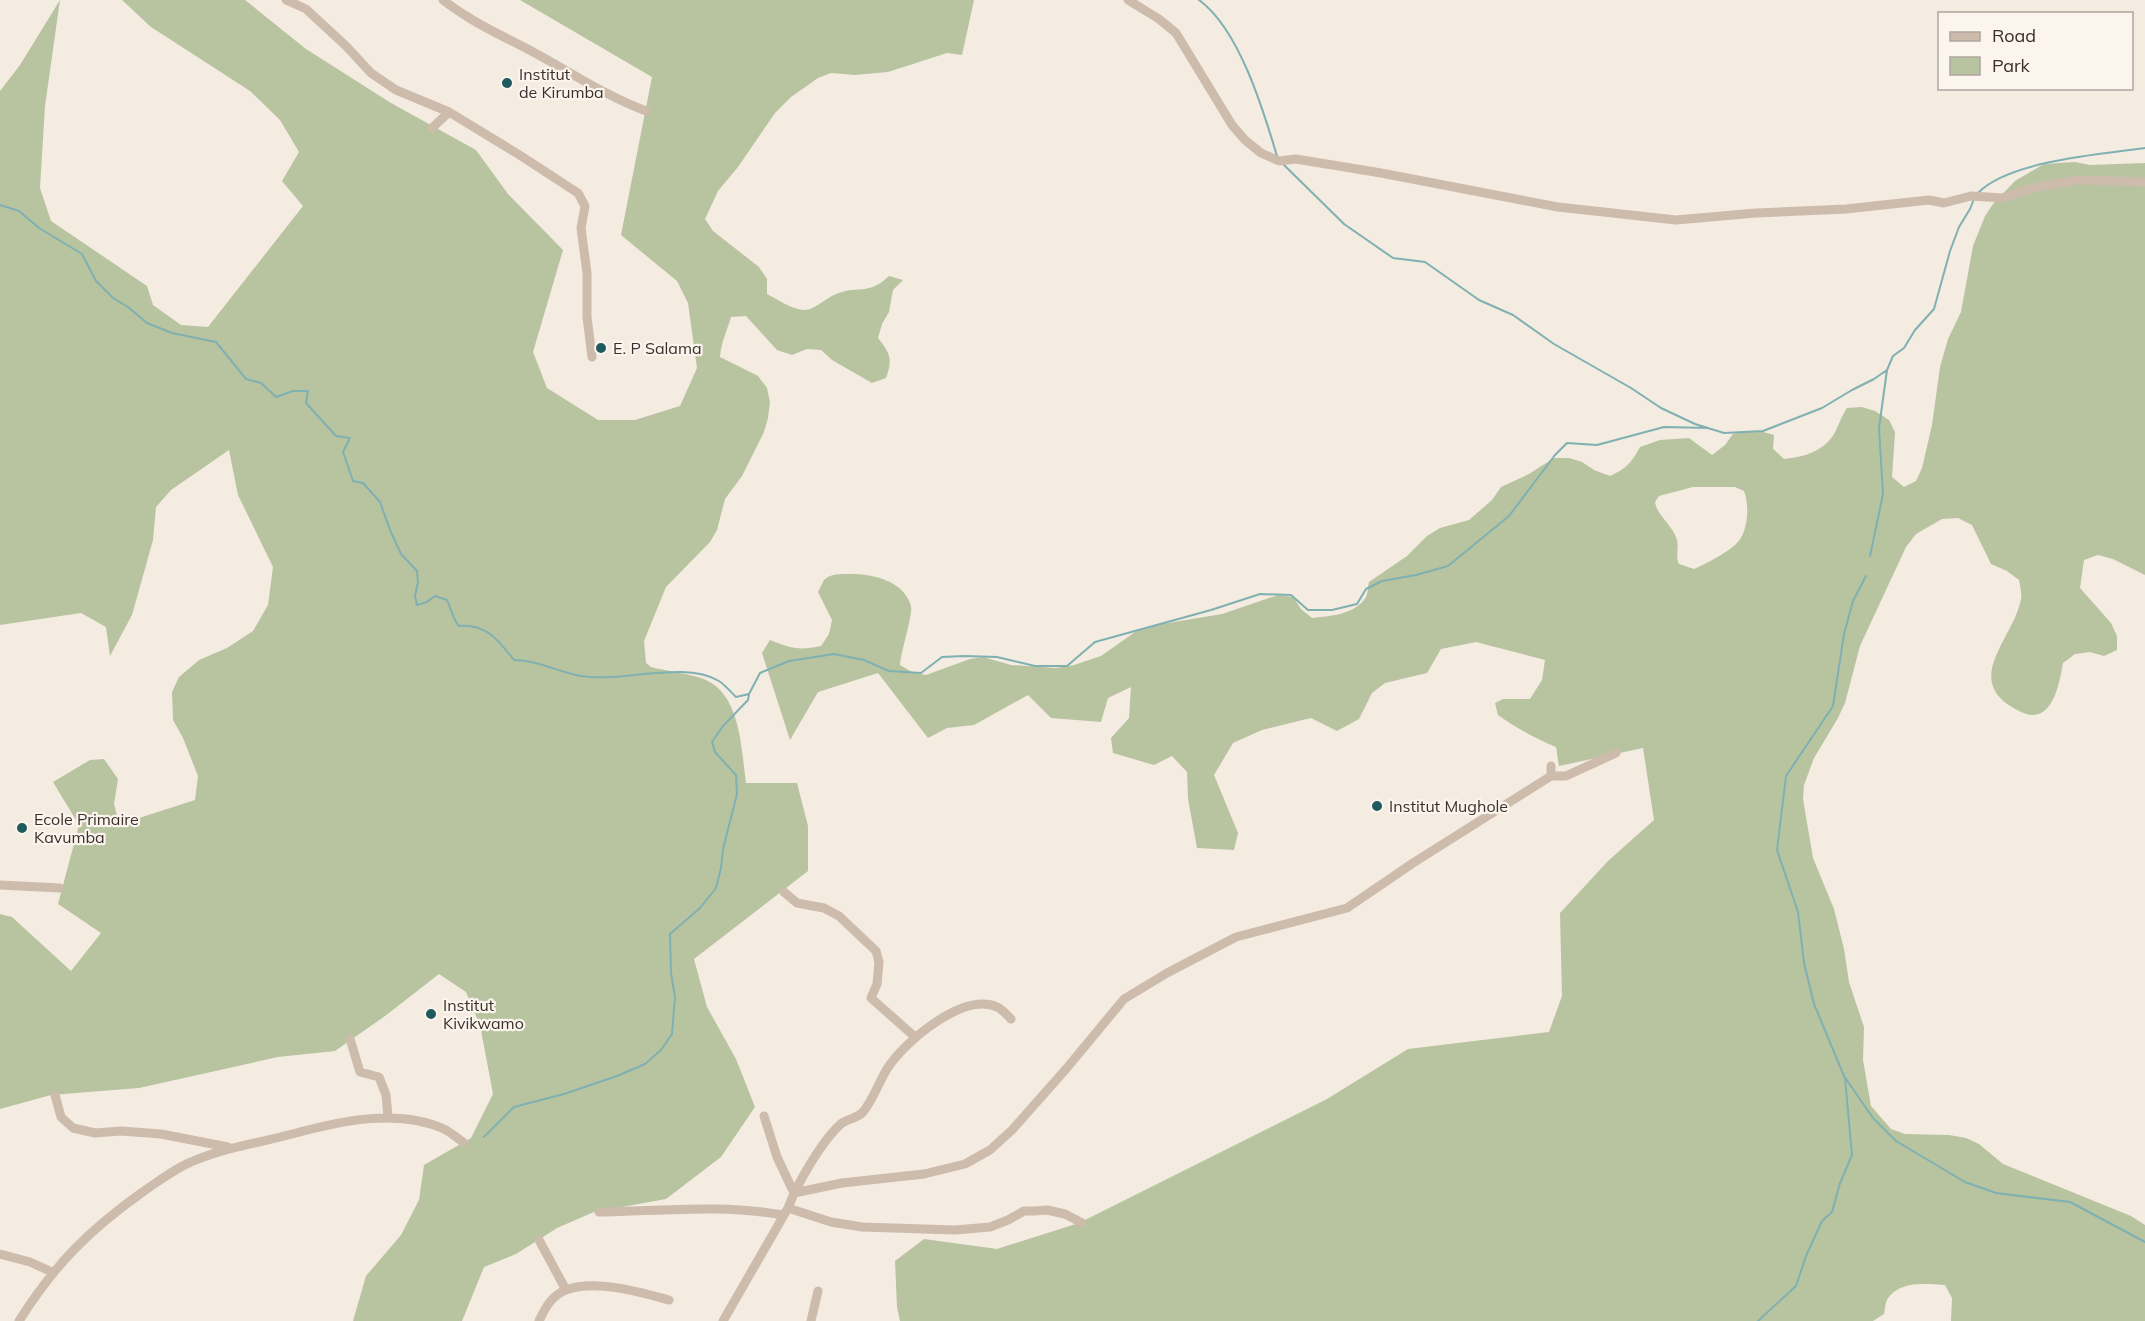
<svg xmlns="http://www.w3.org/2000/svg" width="2145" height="1321" font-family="Mulish,sans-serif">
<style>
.green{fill:#b8c4a0;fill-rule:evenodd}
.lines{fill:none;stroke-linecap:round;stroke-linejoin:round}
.stream{stroke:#7fb0b2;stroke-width:2}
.street{stroke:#cdbbac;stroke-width:9}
.poi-dot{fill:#1f5a5e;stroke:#fbf5ee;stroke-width:2}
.labels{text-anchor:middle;stroke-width:4.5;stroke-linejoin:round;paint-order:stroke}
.poi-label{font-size:16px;fill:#3b302b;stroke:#fbf5ee;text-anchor:start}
</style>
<rect width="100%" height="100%" fill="#f4ebe1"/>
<path class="green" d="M60,0l-15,106 -5,82 11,33 96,65 6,19 28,20 27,2 95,-121 -21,-25 17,-29 -19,-32 -30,-29 -99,-64 -29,-27h123l61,49 85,54 85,47 32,44 55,56 -30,102 14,36 51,32h37l45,-14 17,-38 -9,-65 -11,-22 -56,-46 31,-158 -132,-77h454l-12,55 -15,-2 -59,19 -33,3 -24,-2 -13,5 -27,19 -16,16 -37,54 -20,24 -13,28 8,12 46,36 8,12v15c12,6 25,16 38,16 9,0 20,-11 29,-15 23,-11 33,2 55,-19l14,4 -10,10 -4,22 -7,12 -4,14c12,15 15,21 8,40l-14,5 -40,-23 -11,-10 -14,-1 -15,6 -15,-5 -31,-34 -15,1c-4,14 -10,25 -11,40l38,19 9,12 3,14 -2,16 -4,14 -22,44 -17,23 -8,31 -7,12 -44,45 -22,54 2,22 5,4c16,4 34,6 50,11 40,13 40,70 45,105h51l11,43v45l-114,88 13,48 29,52 19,48 -34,50 -55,42 -72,13 -37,16 -41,26 -32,13 -22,54h-109l13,-45 35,-41 18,-35 5,-35 47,-27 22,-44 -13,-69 -14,-33 -27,-18 -54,42 -50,35 -57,6 -139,31 -88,7 -51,14v-195l12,3 59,54 30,-38 -43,-29 21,-79 -26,-43 37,-22 14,-1 14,20 -4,25 4,15h18l59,-19 3,-24 -15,-38 -10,-18 -1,-28 7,-15 20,-17 28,-12 26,-17 15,-26 5,-38 -35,-72 -9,-45 -58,40 -15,17 -3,33 -21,75 -22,41 -4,-29 -25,-14 -81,12v-534l20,-26z
M2075,162l15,3 55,-2v412l-32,-16 -15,-4 -14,5 -4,28 31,35 6,13v14l-13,6 -14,-4 -15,2 -12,9c-4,22 -11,65 -44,48 -60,-30 -5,-72 2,-112 1,-6 -1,-13 -2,-19l-12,-9 -16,-7 -19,-39 -14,-7 -16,1 -26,15 -10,13 -46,99 -15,57 -7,15 -24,40 -10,27 -1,14 10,59 21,51 10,40 5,33 15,45 -1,33 8,46 20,23 14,5 44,1 17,3 13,6 24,20 128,52 14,9v96h-194l1,-23 -7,-13c-19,-1 -46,-5 -58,15 -2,4 -2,10 -3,14l-11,7h-973l-3,-14 -2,-46 29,-22 73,10 82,-26 248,-124 81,-50 141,-17 13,-36 -2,-83 48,-52 46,-41 -11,-72 -84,18 -3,-19c-21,-9 -40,-19 -58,-32l-3,-12 8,-4h27l12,-19 3,-20 -69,-18 -35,7 -14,24 -42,10 -13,10 -13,26 -22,12 -26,-13 -49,12 -29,13 -19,32 24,58 -4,17 -37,-2 -9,-49 -1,-27 -15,-16 -18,9 -41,-12 -2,-15 18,-20 2,-31 -23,11 -7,24 -50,-4 -23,-23 -54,30 -27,3 -19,10 -50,-65 -60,19 -28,48 -28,-87 8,-13c20,8 29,11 51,6l8,-12 3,-14 -14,-28c2,-3 4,-9 6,-12 7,-7 18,-6 27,-6 23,0 53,7 60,32 2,9 -10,45 -11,59l12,7 14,3 44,-16 13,-2 28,8 45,3 18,-3 27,-9 34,-24 27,-8 60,-10 56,-19 15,2 8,12 11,9c18,-2 43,-3 54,-21 2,-4 2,-11 3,-15l38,-26 20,-20 13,-8 29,-8 23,-20 9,-13 28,-13 25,-16h15l13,4 12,8 16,6c16,-7 22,-14 30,-29l20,-7 29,-2 23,17 13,-10 8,-11 13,-3h14l14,4 -1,14 11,10c19,-2 39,-7 50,-25 5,-9 7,-17 13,-26l15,-1 13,4 14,9 6,12 -3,45 12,10 12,-6 6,-13 10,-43 8,-58 8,-28 13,-27 12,-66 12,-30 8,-12 22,-23 29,-17zM1693,487h42l9,4c6,15 4,44 -9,54 -12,10 -28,18 -41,24l-15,-5c-4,-9 0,-16 -2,-24 -4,-15 -20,-24 -22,-38l4,-6z"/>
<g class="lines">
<path class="stream" d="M1199,0c40,29 64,109 78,156
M1282,163l62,61 49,34 32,4 54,38 34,15 41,29 77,44 30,20 34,16 29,9 39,-2 59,-23 30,-18 22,-11 13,-9
M1979,192c31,-31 122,-38 166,-44
M0,205l19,6 20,17 43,26 14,27 17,17 15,9 19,16 25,10 44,9 30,37 15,4 15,14 17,-6h15l-2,12 30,33 14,2 -7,14 10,29 10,2 17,19 10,28 11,24 16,17 1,11 -3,14 2,9 10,-3 8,-6 12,4c5,10 5,18 12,26 28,-2 39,14 55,34 24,0 44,12 67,16 40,7 103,-16 138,5 6,4 12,11 17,16l13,-3 11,-21 29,-12 45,-7 30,6 25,11 32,2 21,-16 22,-1 33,1 38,9h32l28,-24 116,-32 49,-16 31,1 17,15h24l25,-6 9,-15 16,-8 34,-6 32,-9 61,-50 46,-61 12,-12 30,2 67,-18 45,1
M1870,556l13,-62 -4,-66 8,-58 6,-14 11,-8 11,-18 19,-21 16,-58 9,-24 11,-18 4,-10
M1866,576l-13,25 -9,33 -11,72 -47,70 -9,74 21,62 6,51 10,41 30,72 29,42 23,23 69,41 31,11 74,9 75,40
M484,1137l30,-30 50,-13 53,-18 28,-12 16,-14 11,-16 3,-37 -4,-24 -1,-39 30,-26 16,-20 5,-20 2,-19 14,-55 -1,-19 -21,-23 -3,-10 11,-16 25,-26 1,-6
M1758,1321l38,-35 10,-30 16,-35 10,-9 8,-29 12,-28 -7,-77"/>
<path class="street" d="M286,0l20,9 40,37 25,27 25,17 53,22 69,42 60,39 7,13 -4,22 6,45v44l5,40
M443,0c28,22 60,36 92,53 37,20 71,43 111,58
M1128,0l31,19 17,14 56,92 13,15 16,13 18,8 17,-2 85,14 177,34 118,13 80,-7 90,-4 83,-9 15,3 27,-7 31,2 34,-11 42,-7 67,2
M432,128l17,-16
M1551,776h15l50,-23
M0,885l60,3
M784,892l13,11 27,5 15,8 37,35 3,11 -2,22 -6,14 44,39
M350,1039l10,33 19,5 7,18 2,22
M55,1095l6,22 12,11 22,5 26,-2 40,3 67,13
M764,1116l13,41 17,36 48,-10 82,-9 41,-10 25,-14 22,-20 54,-61 58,-70 43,-26 69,-36 111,-29 66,-45 138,-87v-10
M788,1208l43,14 31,5 93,3 35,-3 18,-7 16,-9h10l13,-1 18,4 17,9
M599,1212c62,-1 123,-8 184,3
M539,1240l27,50
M0,1254l30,8 22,10
M19,1321c36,-57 70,-91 125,-130 15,-10 30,-22 47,-29 34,-15 69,-19 105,-29 45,-12 103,-25 148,-4 6,3 13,9 19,13
M539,1321c6,-13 13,-26 27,-31 29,-11 74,2 103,10
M723,1321l65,-113c9,-24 34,-68 54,-85 6,-4 15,-5 20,-10 9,-9 18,-33 25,-44 17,-27 76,-77 110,-62 5,2 10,8 14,12
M811,1321l7,-30"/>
</g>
<g class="poi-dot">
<circle cx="507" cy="83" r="6"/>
<circle cx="601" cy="348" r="6"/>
<circle cx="1377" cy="806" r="6"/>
<circle cx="22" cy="828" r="6"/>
<circle cx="431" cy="1014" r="6"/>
</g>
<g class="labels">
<g class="poi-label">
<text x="519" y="80">Institut<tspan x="519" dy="18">de Kirumba</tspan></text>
<text x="613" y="354">E. P Salama</text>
<text x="1389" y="812">Institut Mughole</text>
<text x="34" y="825">Ecole Primaire<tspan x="34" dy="18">Kavumba</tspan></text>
<text x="443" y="1011">Institut<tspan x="443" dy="18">Kivikwamo</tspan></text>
</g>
</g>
<rect x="1938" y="12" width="195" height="78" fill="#fbf5ee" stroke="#aea6a0" stroke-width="1.5"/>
<rect x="1950" y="32" width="30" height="9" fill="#cdbbac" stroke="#aea6a0" stroke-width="1.5"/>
<text x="1992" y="42" font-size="18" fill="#3b302b">Road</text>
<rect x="1950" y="57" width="30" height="18" fill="#b8c4a0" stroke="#aea6a0" stroke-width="1.5"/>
<text x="1992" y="72" font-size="18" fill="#3b302b">Park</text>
</svg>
